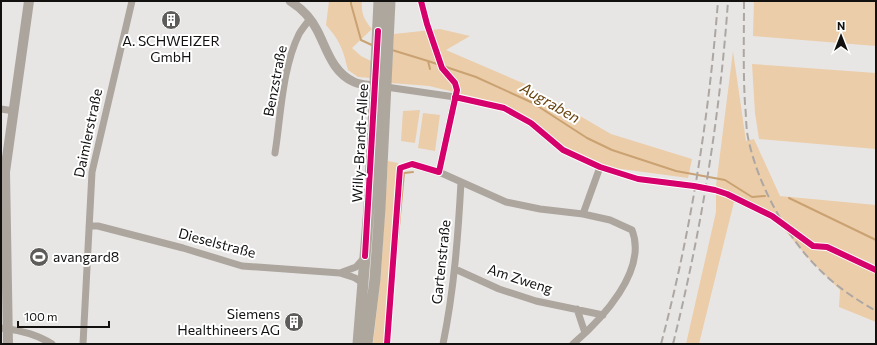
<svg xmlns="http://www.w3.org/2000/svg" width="877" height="345" font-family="Commissioner,sans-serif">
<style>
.green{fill:#ebcdaa}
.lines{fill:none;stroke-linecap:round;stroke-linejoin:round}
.stream{stroke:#caa271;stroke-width:2}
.minor{stroke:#ada69e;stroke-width:7}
.tertiary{stroke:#ada69e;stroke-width:9}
.secondary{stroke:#aca59d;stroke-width:10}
.primary{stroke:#aea79e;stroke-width:11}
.rail{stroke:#aca7a3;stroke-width:2;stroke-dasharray:8 4;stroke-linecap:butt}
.cycleway-casing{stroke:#fff;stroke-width:8}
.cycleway{stroke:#d6006c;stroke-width:6}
.labels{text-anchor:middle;stroke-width:4;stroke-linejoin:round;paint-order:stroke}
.poi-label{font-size:14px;fill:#121110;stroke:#fff}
.street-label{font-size:14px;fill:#121110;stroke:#fff}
.water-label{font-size:15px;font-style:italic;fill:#68420c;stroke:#fff}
</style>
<rect width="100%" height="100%" fill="#e8e6e4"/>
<path class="green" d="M329,1h33c-1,12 2,19 10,28l-20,19 9,8 12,6 -2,16 -13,-1 -10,-7c-5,-21 -8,-29 -22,-45z
M754,1h122v45l-123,-10z
M440,29l30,7 -24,14 79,34 86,50 81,25 -4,19 -89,-12 -43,-25 -53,-37 -74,-18 -38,-3 3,-49z
M733,51l13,90 8,-2 26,57 96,9v117l-37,-15 1,-17 -30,-30 -34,-40 -42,-18 -35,142h-13l30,-132v-26z
M752,64l124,9v76l-117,-10 -4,-26z
M420,110l-5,33 -14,-2 2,-30z
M423,113l17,2 -5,36 -17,-3z
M388,161l10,2 -13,176v5h-12l8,-71z"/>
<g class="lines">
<path class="stream" d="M351,1v3l10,36 13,6
M392,50l36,11 48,16 57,26 54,35 25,12 64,21 49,9 27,17 13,-1
M428,61l2,8
M789,198l87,42
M388,344l16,-171 9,-1"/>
<path class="minor" d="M386,87l69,10 49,11 27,15 32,27 37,17 38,12 42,5
M1,109l13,2
M275,153c6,-38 7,-84 24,-119 3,-5 7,-10 11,-15
M400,168l12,-4 27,8 67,30 34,7 43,5 17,-47
M439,172l16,-75
M89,226h9l85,22 59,18 98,7c9,3 18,4 23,12
M455,269l44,20 37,12 67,14
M340,273l16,-6 8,-9
M577,309l8,24
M1,328c17,2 36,6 51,16
M83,344l9,-172 40,-171
M443,344c11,-54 15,-107 18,-162
M573,344c28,-24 75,-73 59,-114l-22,-10 -27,-6"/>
<path class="tertiary" d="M290,1c11,7 21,17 27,29 10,19 15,42 37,52 7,3 14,3 21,4"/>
<path class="secondary" d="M8,344l-3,-172 24,-171"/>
<path class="primary" d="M358,344l11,-137 10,-206
M367,344l8,-65 5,-71 10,-207"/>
<path class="rail" d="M744,1c0,34 -1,69 1,103 1,9 1,19 2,28 8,48 39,106 75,140 15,15 35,28 54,39
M661,344c30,-112 48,-228 57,-343
M673,344c28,-112 47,-228 55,-343"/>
<defs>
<path id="cycleway" d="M455,97l49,11 27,15 32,27 37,17 38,12 56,7 21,4 12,4 45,22 41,30 14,1 49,23
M365,256l13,-225
M387,344l13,-176 12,-4 27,8 18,-82 -2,-7 -13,-15 -15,-44 -6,-23"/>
</defs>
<use href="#cycleway" class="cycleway-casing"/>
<use href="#cycleway" class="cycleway"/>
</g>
<defs>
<symbol id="building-disc" viewBox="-11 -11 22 22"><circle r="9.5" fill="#5d5c5a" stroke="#fff"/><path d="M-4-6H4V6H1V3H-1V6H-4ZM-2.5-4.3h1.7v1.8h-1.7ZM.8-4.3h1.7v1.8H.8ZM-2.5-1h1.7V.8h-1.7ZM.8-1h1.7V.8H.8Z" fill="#fff"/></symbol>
<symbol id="stadium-disc" viewBox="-11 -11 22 22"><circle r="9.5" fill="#5d5c5a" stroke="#fff"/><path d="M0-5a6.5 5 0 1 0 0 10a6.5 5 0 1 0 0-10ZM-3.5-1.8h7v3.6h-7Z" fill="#fff"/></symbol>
</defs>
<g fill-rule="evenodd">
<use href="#building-disc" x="160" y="9" width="22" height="22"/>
<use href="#stadium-disc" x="28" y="246" width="22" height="22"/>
<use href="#building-disc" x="283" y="311" width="22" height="22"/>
</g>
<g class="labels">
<g class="poi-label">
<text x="171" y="46">A. SCHWEIZER<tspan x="171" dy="16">GmbH</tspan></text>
<text x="53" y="262" text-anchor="start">avangard8</text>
<text x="280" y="319" text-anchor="end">Siemens<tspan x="280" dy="16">Healthineers AG</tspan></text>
</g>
<g class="street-label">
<text transform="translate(275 81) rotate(-79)" y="5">Benzstraße</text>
<text transform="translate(88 133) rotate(-78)" y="5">Daimlerstraße</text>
<text transform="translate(360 143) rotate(-87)" y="5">Willy-Brandt-Allee</text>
<text transform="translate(217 243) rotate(15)" y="5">Dieselstraße</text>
<text transform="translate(441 262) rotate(-84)" y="5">Gartenstraße</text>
<text transform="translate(520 279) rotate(18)" y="5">Am Zweng</text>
</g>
<g class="water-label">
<text transform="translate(550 103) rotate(30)" y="5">Augraben</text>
</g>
</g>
<rect width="877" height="345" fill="none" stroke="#121110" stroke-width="4"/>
<g transform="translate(841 36)" stroke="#ffffff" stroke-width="3" paint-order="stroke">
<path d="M0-3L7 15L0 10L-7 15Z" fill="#121110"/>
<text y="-6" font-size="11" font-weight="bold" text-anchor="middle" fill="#121110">N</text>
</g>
<path d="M18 321v6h91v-6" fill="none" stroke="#121110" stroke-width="2"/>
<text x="24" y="321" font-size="12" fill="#121110" stroke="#ffffff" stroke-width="3" paint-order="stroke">100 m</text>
</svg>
